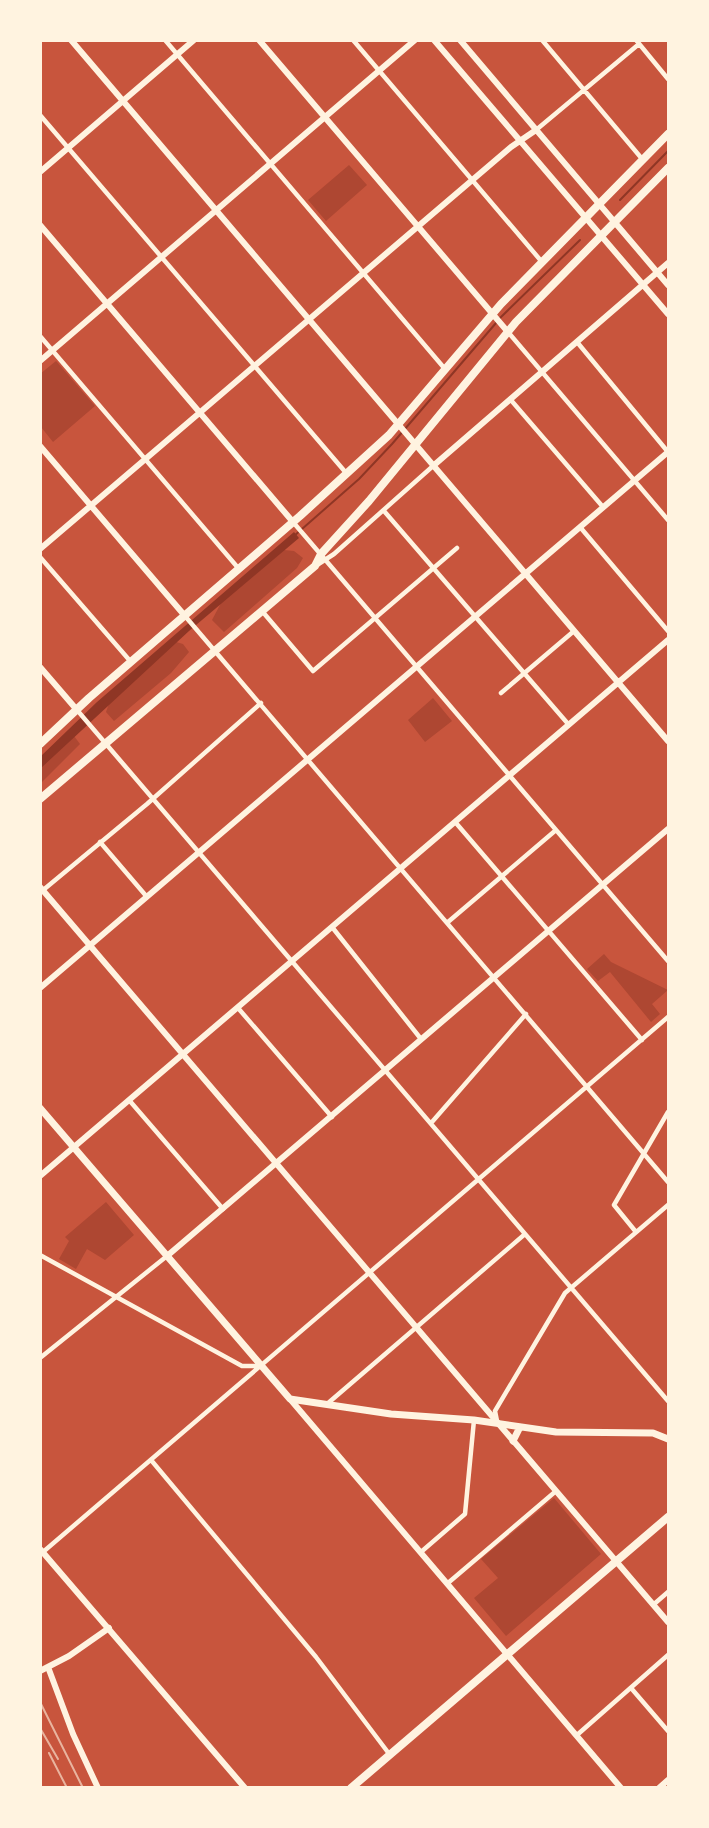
<svg xmlns="http://www.w3.org/2000/svg" width="709" height="1828" font-family="'Source Sans 3',sans-serif">
<style>
.green{fill:#ae4732}
.water{fill:#8f3625}
.lines{fill:none;stroke-linecap:round;stroke-linejoin:round}
.stream{stroke:#8f3625;stroke-width:2}
.minor{stroke:#fff3e0;stroke-width:4.5}
.tertiary{stroke:#fff3e0;stroke-width:6}
.secondary{stroke:#fff3e0;stroke-width:7}
.primary{stroke:#fff3e0;stroke-width:8}
.trunk{stroke:#fff3e0;stroke-width:8}
.rail{stroke:#e9b49f;stroke-width:2}
</style>
<rect width="100%" height="100%" fill="#c8553d"/>
<path class="green" d="M349,165l18,20 -41,36 -18,-21z
M56,361l39,45 -42,36 -12,-15 -1,-53z
M284,550l10,1 9,7 -6,10 -73,64 -12,-12 9,-17z
M176,642l7,2 6,8 -18,21 -57,48 -8,-9 7,-20z
M433,698l19,23 -27,21 -17,-22z
M74,736l6,8 -39,39v-24z
M604,954l7,8 57,28 -16,14 8,10 -9,8 -41,-50 -12,9 -11,-12z
M106,1202l28,33 -29,25 -18,-11 -11,20 -17,-10 10,-18 -4,-4z
M554,1498l47,56 -95,82 -32,-38 24,-20 -17,-19z"/>
<path class="water" d="M294,532l5,6 -110,93 -148,137v-12l56,-54z"/>
<g class="lines">
<path class="stream" d="M620,200l48,-49
M500,318l80,-78
M294,536l65,-57 33,-35 104,-121"/>
<path class="minor" d="M165,40l280,329
M353,40l189,222
M542,40l101,120
M636,40l32,39
M40,115l307,359
M536,130l103,-86
M508,332l160,188
M40,336l199,233
M577,342l91,110
M510,399l93,108
M384,511l185,214
M293,522l375,439
M580,527l88,104
M40,557l91,105
M317,565l17,-11 99,-88
M262,611l51,60 144,-123
M185,616l483,566
M501,693l73,-62
M77,710l591,691
M456,823l186,217
M100,842l47,55
M42,891l105,-87 114,-101
M448,922l108,-92
M332,927l89,112
M238,1008l94,109
M129,1100l94,109
M432,1122l94,-108
M636,1232l-22,-27 54,-93
M40,1255l202,111h16
M40,1358l127,-102
M327,1404l198,-170
M497,1421l-2,-10 70,-118 103,-88
M151,1460l165,197 74,98
M43,1552l625,-535
M421,1552l44,-38 9,-94
M448,1583l108,-92
M653,1605l15,-13
M631,1688l37,43
M577,1735l91,-80"/>
<path class="tertiary" d="M71,40l597,701
M259,40l249,292
M434,40l234,274
M460,40l208,245
M40,172l154,-132
M40,225l253,297
M40,361l375,-321
M40,446l145,170
M433,466l235,-203
M40,549l471,-402 25,-17
M40,667l37,43
M40,887l628,735
M40,988l628,-536
M40,1176l628,-536
M167,1256l501,-427
M290,1399l331,389
M40,1549l205,239
M48,1667l25,67 25,54
M40,1671l29,-15 40,-28
M659,1788l9,-8"/>
<path class="secondary" d="M40,1108l250,291 101,15 83,6 82,12 97,1 15,6
M513,1441l7,-14"/>
<path class="primary" d="M351,1788l317,-271"/>
<path class="trunk" d="M40,744l49,-46 211,-182 89,-81 112,-131 167,-170
M40,799l275,-233 6,-12 48,-53 147,-179 152,-154"/>
<path class="rail" d="M40,1702l43,86
M40,1728l18,31
M49,1753l18,35"/>
</g>
<rect width="709" height="1828" fill="none" stroke="#fff3e0" stroke-width="84"/>
</svg>
